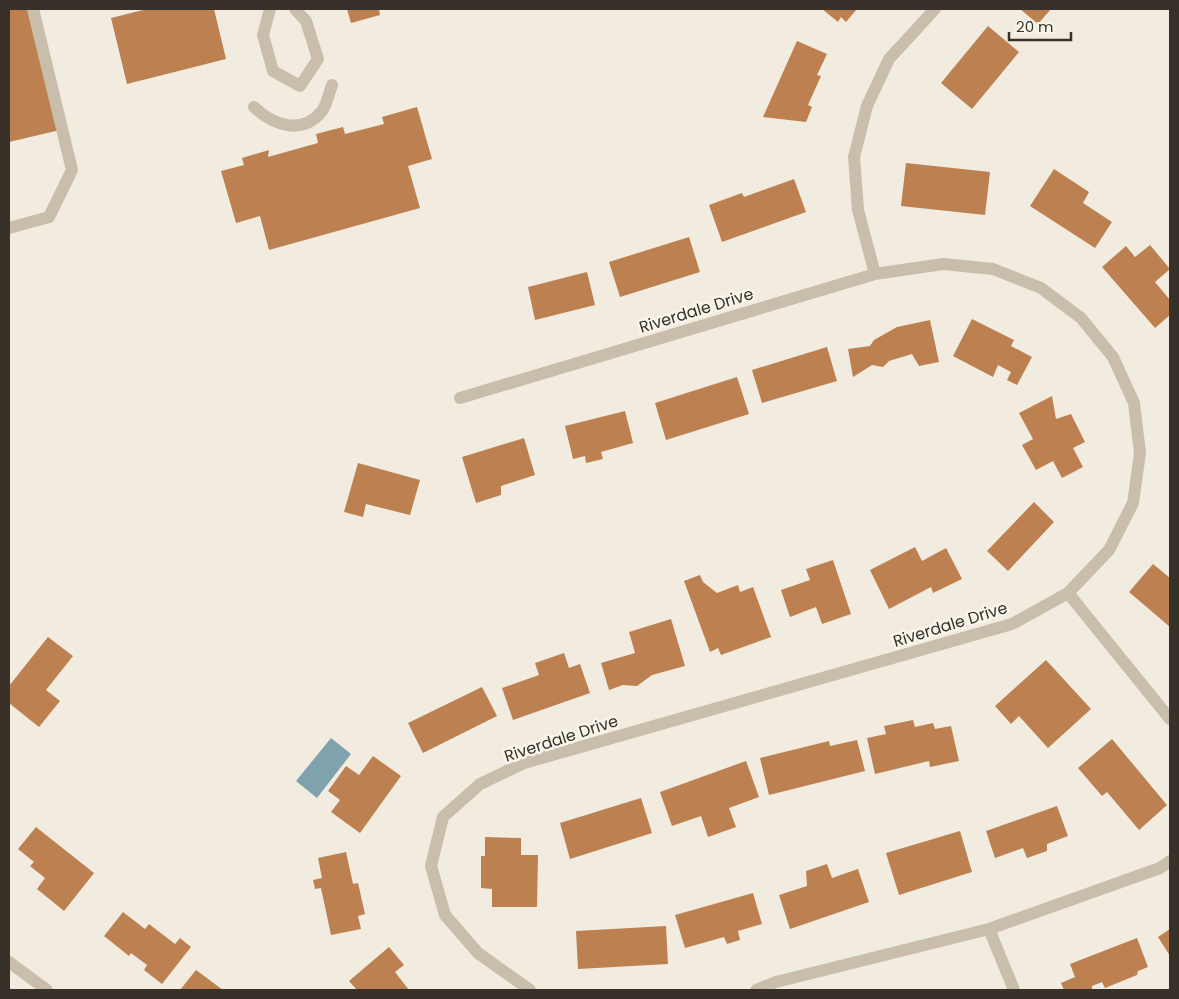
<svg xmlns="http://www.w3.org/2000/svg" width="1179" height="999" font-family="Poppins,sans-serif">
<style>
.water{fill:#80a2ac}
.building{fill:#bd8050}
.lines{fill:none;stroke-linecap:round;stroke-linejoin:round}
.minor{stroke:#c9beab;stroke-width:12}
.labels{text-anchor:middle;stroke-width:5;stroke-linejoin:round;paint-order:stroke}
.street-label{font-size:16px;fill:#37312a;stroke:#f9f5eb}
</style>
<rect width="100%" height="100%" fill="#f1ecdf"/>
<path class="water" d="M331,738l20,16 -34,44 -21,-17z"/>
<path class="building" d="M9,9h22l29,121 -51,12z
M147,9h67l12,50 -99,25 -16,-66z
M347,9h32l1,6 -29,8z
M822,9h35l-11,13 -5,-5 -3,5z
M1020,9h31l-13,15z
M988,26l31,26 -47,57 -31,-26z
M797,41l30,13 -10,21 4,1 -13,29 4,2 -6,15 -43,-5z
M417,107l15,52 -24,7 12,42 -151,42 -9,-34 -24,7 -15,-52 23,-6 -2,-7 27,-8 -1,7 50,-14 -2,-9 27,-7 2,7 39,-10 -2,-7z
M906,163l84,9 -5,43 -84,-9z
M1054,169l35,23 -6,11 29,19 -17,26 -65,-42z
M794,179l12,33 -84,30 -13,-37 33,-12 2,4z
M689,237l11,35 -80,25 -11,-35z
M1150,245l20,24 -15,13 15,18v15l-15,13 -53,-61 24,-21 9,11z
M587,272l8,33 -60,15 -7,-33z
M972,319l42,21 -3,6 21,11 -15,28 -10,-5 4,-8 -13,-7 -5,12 -40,-21z
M930,320l9,42 -20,4 -7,-12 -23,7 -6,6 -11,-2 -19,12 -5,-28 22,-3 4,-6 23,-13z
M827,347l10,34 -75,22 -10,-33z
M737,377l12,37 -83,26 -11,-37z
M1052,396l4,23 15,-5 14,28 -12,6 10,19 -21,11 -9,-17 -17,9 -14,-25 11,-6 -14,-26z
M625,411l8,32 -32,9 2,7 -17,4 -1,-7 -12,3 -8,-33z
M524,438l11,37 -34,11v9l-25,8 -14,-46z
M358,463l62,17 -10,35 -44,-11 -3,13 -19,-5z
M1034,502l20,20 -46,49 -21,-20z
M915,547l7,14 24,-13 16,31 -29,14 -2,-6 -42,22 -19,-39z
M833,560l18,54 -29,10 -6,-17 -26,10 -9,-27 29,-10 -4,-11z
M1153,564l17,14v49l-41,-35z
M700,575l3,7 14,11 21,-8 2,7 13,-5 18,50 -50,18 -3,-7 -8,4 -26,-71z
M671,619l14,47 -33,9 -15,11 -14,-1 -14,5 -8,-27 34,-10 -6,-21z
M48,637l25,19 -27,34 14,11 -21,26 -30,-24v-17z
M564,653l5,15 11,-4 10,29 -77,27 -11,-32 37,-13 -4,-12z
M1046,660l45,49 -43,39 -29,-32 -8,8 -16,-18z
M482,687l15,29 -74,37 -15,-30z
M913,720l2,7 18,-4 2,6 16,-3 8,35 -29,6 -1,-6 -54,13 -8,-36 19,-4 -2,-8z
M1112,739l55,66 -28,25 -32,-38 -5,4 -24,-28z
M857,740l8,31 -96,24 -9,-37 69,-17 1,5z
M373,756l28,20 -41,57 -29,-21 9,-12 -12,-9 18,-25 13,9z
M746,761l13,36 -30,11 7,19 -28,10 -7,-21 -29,10 -12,-34z
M641,798l11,35 -82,26 -10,-36z
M1057,806l11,30 -21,8v7l-20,7 -4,-10 -28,10 -9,-27z
M36,827l58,46 -30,38 -27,-22 8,-11 -15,-12 4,-4 -16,-13z
M960,831l12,41 -73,23 -13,-42z
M485,837l36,1v17h17l-1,52h-45v-18l-11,-1v-32h4z
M346,852l7,32 5,-1 7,31 -7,2 3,13 -30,6 -10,-47 -6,1 -2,-9 9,-2 -4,-20z
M827,864l5,14 26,-9 11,33 -79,27 -11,-34 28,-9 -1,-15z
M753,893l9,31 -24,7 2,9 -13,4 -3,-7 -39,11 -10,-33z
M123,912l22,17 4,-5 26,20 5,-6 11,9 -29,37 -18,-14 3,-5 -16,-12 -2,3 -25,-20z
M666,926l2,38 -90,5 -2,-38z
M1170,929v27l-12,-19z
M1137,938l11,29 -10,4 -1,4 -32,13 -3,-6 -10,4v4h-28l-3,-7 14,-6 -5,-13z
M389,947l15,18 -9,7 14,18h-52l-8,-9z
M196,970l27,20h-43z"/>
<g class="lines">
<path class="minor" d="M270,9l-7,26 10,36 27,15 18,-27 -12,-38 -11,-12
M254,107c19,18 48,29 68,4 5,-7 7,-18 10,-26
M9,228l40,-11 23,-47 -39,-161
M875,274l-17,-64 -4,-53 13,-51 22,-47 46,-50
M460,398l415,-124 68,-10 50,5 48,19 40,30 32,39 21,46 6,50 -7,50 -24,47 -41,43 -56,31 -488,139 -44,21 -37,33 -12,49 14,49 33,38 52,37
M1068,593l102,126
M989,929l25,61
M9,962l38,28
M756,990l20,-8 213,-53 171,-61 10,-7"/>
</g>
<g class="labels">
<g class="street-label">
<text transform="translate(696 310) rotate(-17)" y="6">Riverdale Drive</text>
<text transform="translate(950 624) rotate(-17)" y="6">Riverdale Drive</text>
<text transform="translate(561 738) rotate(-18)" y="6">Riverdale Drive</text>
</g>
</g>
<rect width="1179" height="999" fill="none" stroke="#37312a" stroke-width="20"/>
<path d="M1009 32v8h62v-8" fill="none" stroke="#37312a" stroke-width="2.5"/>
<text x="1016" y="32" font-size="15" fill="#37312a" stroke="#f9f5eb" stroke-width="4" paint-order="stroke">20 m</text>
</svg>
